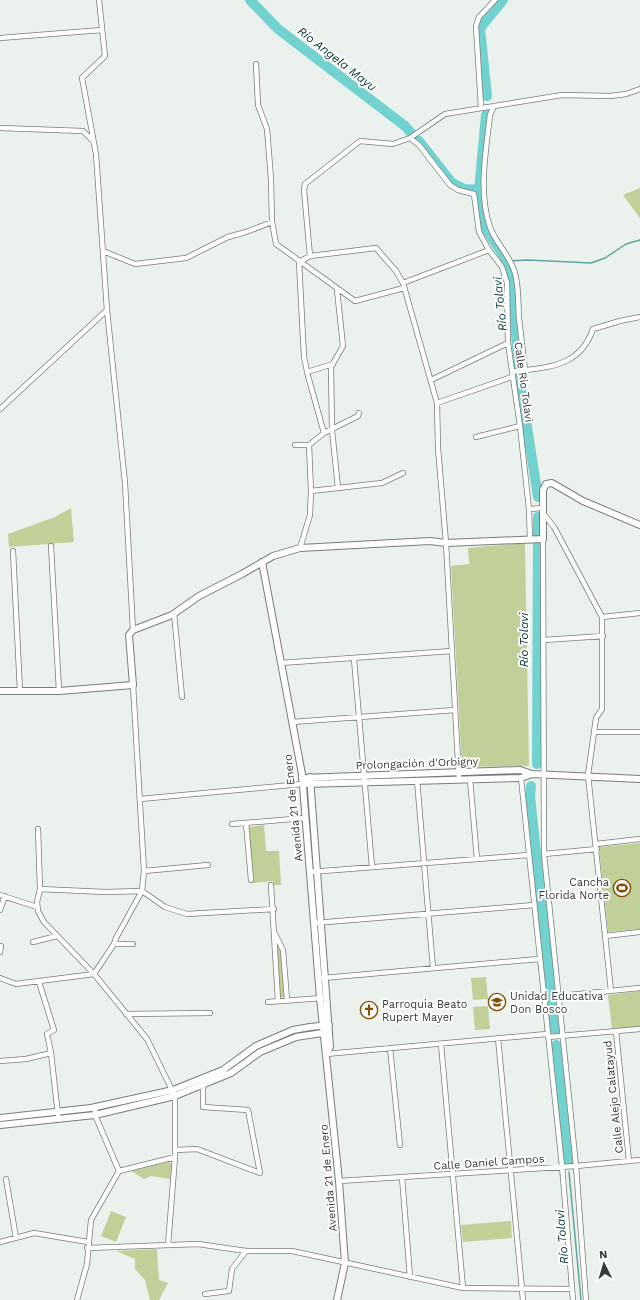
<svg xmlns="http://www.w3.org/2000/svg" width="640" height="1300" font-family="'Work Sans',sans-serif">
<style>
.green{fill:#c1cf98}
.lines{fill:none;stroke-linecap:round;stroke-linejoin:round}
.stream{stroke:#60a4a2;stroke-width:1.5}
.river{stroke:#71d2cf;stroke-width:10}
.street-casing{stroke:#787e7a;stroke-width:6}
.secondary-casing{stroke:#787e7a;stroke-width:8}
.street{stroke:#fff;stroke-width:4.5}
.secondary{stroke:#fff;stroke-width:6}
.labels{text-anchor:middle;stroke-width:4;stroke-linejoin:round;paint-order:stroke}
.street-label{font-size:11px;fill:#383a39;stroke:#fff}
.poi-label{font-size:11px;fill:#383a39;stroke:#fff;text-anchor:start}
.water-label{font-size:12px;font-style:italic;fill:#063635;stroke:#fff}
</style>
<rect width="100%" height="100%" fill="#ebf2ed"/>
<path class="green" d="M640,188v30l-17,-23z
M71,508l3,34 -65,5 -1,-13 47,-17z
M525,543l4,223 -67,1 -11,-201 18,-2 -1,-16z
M264,825l2,26h13l2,34h-7l-1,-4 -20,2 -4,-56z
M640,843v86l-32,3 -9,-85z
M276,947l5,3 4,47h-5z
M486,977l2,22 -15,1 -2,-22z
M640,991v36l-28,2 -4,-34z
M488,1006l2,23 -15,1 -2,-23z
M169,1162l3,3 -2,14 -19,-3 -7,3 -13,-8z
M111,1211l15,6 -10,25 -15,-6z
M511,1221l1,17 -49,4 -2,-17z
M157,1249l2,31 9,3 -9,17h-9l-5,-20 -10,-11v-10l-19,-8z"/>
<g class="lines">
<path class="stream" d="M507,261l21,-1 63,3 14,-5 21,-14 14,-4
M569,1172l12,128"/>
<path class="river" d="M250,0l28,29 127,97 7,8
M487,96l-7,-68 23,-28
M486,115l-7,75 3,27 5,13 20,31 5,17 7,98 19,121
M419,141l33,42 12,6 15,1
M537,764l1,-247
M531,786l-1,10 25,235
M556,1045l12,117"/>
<defs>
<path id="street" d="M0,38l102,-8
M256,64l2,41 9,24 4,50 1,43 4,22 79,57 49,-13
M494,106l-4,9c-4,36 -12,77 0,112 6,17 20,28 25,46 4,15 3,30 4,45 2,18 4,35 6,52
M481,107l-5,-81 3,-9 16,-17
M0,128l83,3 11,11
M410,138l9,7 31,40 8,5 16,4 5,38 10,18 13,17 5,16 1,60 12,83 9,83 1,30
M103,251l32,13 51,-6 42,-21 18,-5 26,-10
M310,256l-6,-66 1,-6 55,-43 33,3 17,-6 35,-24 117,-19 48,1 16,-2 14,-5
M299,262l11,-6 66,-8 20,23 7,12 34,120 1,45 8,95 13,236
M299,262l5,95 4,19 16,57
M403,283l86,-33
M337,290l6,56 -12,21 1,63 6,58
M107,310l18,173 8,147
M307,372l26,-8
M512,372c34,-5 68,-4 81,-43l27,-8 20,-4
M431,380l77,-37
M437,403l75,-26
M0,409l107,-99 -11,-156 -14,-76 23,-22 -6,-56
M476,437l44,-11
M295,445h14l15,-12 34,-17 1,-3
M311,491l71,-8 21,-10
M529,509l14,-1
M543,513l11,14 48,90 38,-4
M543,539l1,315 32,312 10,134
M51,546l8,145
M300,548l10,-33 1,-24 -2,-46
M13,551l7,140
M174,613l8,84
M602,617v92l-6,9 -8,57 23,216
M544,640l59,-4
M354,659l18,208
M280,663l172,-12
M292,722l163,-12
M594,732h46
M521,778l41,388 11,134
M470,779l7,80
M417,780l16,188
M140,799l162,-15
M246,823l5,57
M232,824l73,-6
M38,829l2,60 -3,13 1,9 6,11 50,52 53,65 28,57v61l-7,88
M596,844l44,-5
M544,854l53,-5
M144,871l64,-6
M310,872l219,-17
M271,885l7,116
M40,889l65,3 37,-1 23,16 22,7 87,-5
M0,895l37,12
M0,910l5,-14
M315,923l219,-18
M275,934l8,16 4,50
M605,936l35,-4
M33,942l24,-6
M114,944h19
M0,952l1,-6
M0,978l16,6 78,-10 20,-30 2,-6 26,-47 2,-20 -11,-186
M323,978l216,-19
M39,982l15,48 -7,4 4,19 7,62
M559,996l81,-8
M268,1002l54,-4
M126,1014l84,-1
M616,1031l13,130
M548,1037l92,-8
M498,1038l25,262
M441,1044l22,244
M390,1048l10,97
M326,1054l221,-20
M0,1061l26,-2 25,-6
M201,1080l2,6v21l45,3 12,63
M175,1150l22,-1 63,24
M119,1171l56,-14
M402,1177l8,100
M6,1179l10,59
M339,1181l237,-15 64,-6
M0,1242l34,-9 54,9
M87,1248l111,-4 48,7h46l171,37 109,1
M205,1294l24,-3 3,-22 14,-18
M77,1300l10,-36 4,-44 28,-49 -24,-56v-8"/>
<path id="secondary" d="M262,562l40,212 18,224 19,183 6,82 -8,37
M0,691h59l74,-6 -4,-50 4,-5 39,-15 27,-19 43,-22 31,-18 27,-8 130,-7 16,2 97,-4v-49l3,-6 6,-1 31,18 57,24
M310,777l20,270 -4,7
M302,778l218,-8 12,4 108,5
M306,784l215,-6 11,-4
M0,1118l91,-10 82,-18 50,-20 33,-24 37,-16 17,-3 19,-2
M0,1125l95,-10 80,-19 56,-23 29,-21 36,-15 33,-5"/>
</defs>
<use href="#street" class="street-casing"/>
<use href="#secondary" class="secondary-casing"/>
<use href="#street" class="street"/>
<use href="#secondary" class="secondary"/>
</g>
<defs>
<symbol id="stadium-ring" viewBox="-11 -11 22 22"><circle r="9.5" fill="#fff" stroke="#864e00" stroke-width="1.5"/><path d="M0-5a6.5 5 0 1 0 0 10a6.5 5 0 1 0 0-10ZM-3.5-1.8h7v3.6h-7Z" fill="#864e00"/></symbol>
<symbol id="school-ring" viewBox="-11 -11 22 22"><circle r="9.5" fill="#fff" stroke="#864e00" stroke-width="1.5"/><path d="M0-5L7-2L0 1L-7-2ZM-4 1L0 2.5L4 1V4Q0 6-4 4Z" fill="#864e00"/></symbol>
<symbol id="church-ring" viewBox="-11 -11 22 22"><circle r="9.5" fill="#fff" stroke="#864e00" stroke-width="1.5"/><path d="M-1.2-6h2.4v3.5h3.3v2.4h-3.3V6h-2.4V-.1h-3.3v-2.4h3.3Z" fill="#864e00"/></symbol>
</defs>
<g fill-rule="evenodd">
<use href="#stadium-ring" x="612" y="878" width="20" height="20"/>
<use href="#school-ring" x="487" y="992" width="20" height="20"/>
<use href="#church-ring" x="359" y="1000" width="20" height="20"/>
</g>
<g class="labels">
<g class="street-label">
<text transform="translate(524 382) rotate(82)" y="4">Calle Río Tolavi</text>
<text transform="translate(417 763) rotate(-2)" y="4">Prolongación d'Orbigny</text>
<text transform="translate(293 808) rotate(-96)" y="4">Avenida 21 de Enero</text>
<text transform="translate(613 1097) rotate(-96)" y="4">Calle Alejo Calatayud</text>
<text transform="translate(489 1162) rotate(-4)" y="4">Calle Daniel Campos</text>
<text transform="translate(328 1178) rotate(-95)" y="4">Avenida 21 de Enero</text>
</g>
<g class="poi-label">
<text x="609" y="886" text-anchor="end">Cancha<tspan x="609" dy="13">Florida Norte</tspan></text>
<text x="510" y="1000">Unidad Educativa<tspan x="510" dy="13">Don Bosco</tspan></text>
<text x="382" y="1008">Parroquia Beato<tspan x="382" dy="13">Rupert Mayer</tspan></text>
</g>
<g class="water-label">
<text transform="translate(337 59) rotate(38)" y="4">Río Angela Mayu</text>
<text transform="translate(500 304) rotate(-96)" y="4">Río Tolavi</text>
<text transform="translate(524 640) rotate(-90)" y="4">Río Tolavi</text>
<text transform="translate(562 1237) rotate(-95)" y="4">Río Tolavi</text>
</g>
</g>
<g transform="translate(604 1264) rotate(355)" stroke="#ffffff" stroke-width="3" paint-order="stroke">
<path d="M0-3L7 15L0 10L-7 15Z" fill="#383a39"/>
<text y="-6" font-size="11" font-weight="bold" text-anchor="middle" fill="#383a39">N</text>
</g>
</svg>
